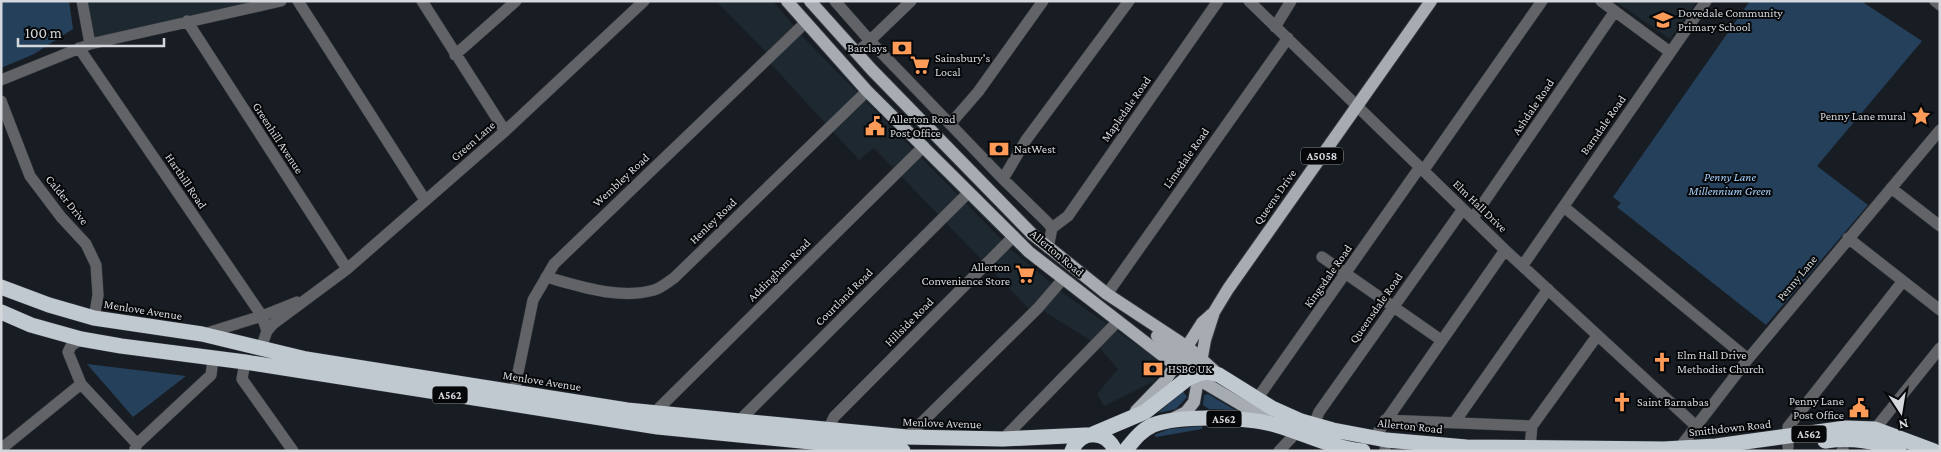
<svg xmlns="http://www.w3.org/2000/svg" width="1941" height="452" font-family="'Crimson Pro',serif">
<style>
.built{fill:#1e2831}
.green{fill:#25405b}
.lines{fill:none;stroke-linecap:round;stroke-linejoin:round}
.minor-casing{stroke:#32373d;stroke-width:12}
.major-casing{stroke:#32373d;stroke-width:14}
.highway-casing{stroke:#32373d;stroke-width:16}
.minor{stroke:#616367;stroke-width:11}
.major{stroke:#a6acb2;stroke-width:12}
.highway{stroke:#c1c9d0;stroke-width:15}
.labels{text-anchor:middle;stroke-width:4;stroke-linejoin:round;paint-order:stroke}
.shield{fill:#050709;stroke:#96999d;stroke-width:1}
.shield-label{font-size:11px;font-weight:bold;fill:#d4d8dc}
.poi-label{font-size:12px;fill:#d4d8dc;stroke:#050709;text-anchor:start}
.street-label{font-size:12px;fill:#d4d8dc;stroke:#050709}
.park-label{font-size:12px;font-style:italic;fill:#a7d1fc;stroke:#050709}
</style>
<rect width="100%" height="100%" fill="#181d23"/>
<path class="built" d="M88,1h174l-169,39z
M716,1h57l31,37 209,213 50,42 98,69 1,9 -9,11 -49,24 -7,-12 21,-25 -22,-25 -59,-37 -6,4 -157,-163 -15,12 -88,-96 -5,-12z
M1615,1h82l-27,38z"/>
<path class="green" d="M1,1h68l4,28 -39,25 -33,14z
M1750,1h111l61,40 -105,125 51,39 -102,120 -149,-118 4,-4 -8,-6z
M87,364l99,12 -53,41z
M1183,391l4,6 -11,12 -18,4z
M1208,394l27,16 -26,-1 -6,-4 1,-10z
M1202,426v3l-46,8 -2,-2 15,-6z"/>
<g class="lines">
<defs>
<path id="minor" d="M82,1l8,43
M298,1l127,199
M422,1l83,130
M835,1l36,41 132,137 44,43 5,6 -4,20
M1249,1l256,249 191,176
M1601,1l69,51
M1935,1l5,4
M187,21l160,248
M1275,27l16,-26
M79,48l183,268 5,15
M857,53l54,-52
M455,55l61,-54
M1,80l89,-36 191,-43
M1,101l29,75 31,41 25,27 10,21 2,30 -4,23
M951,123l27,-31 65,-91
M1423,171l119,-170
M1003,179l23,-39 103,-139
M1891,188l49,38
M1564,207l184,152
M1473,218l142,-207
M1052,228l16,-12 150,-215
M1848,238l92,72
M1322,257l119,83
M1523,265l183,-264
M546,277c33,9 73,23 108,13 7,-2 14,-8 20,-12l193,-187
M1107,294l181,-256
M204,334l58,-18 35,-14
M81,339l-10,7 -3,6 13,32 56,60
M261,348l6,-17 6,-7 74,-55 158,-138 139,-130
M245,362l-3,17 51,72
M514,392l19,-92 21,-36 252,-242
M1257,399l163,-232
M654,413l270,-267
M1385,420l147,6
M739,421l230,-229
M1454,423l94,-134
M1314,425l5,-13 144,-203
M828,430l6,-13 180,-181
M1874,436l1,-7 65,-81
M907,437l131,-129 25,-29
M1374,438l131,-188
M1003,439l115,-118
M1530,447l2,-21 65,-90
M1788,447v-20l115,-146
M1,449l80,-65
M135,449l2,-5 74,-69 2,-16
M1279,451l17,-18
M1385,451l1,-11
M1677,451l71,-92 192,-229
M1842,451l1,-3"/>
<path id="major" d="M787,1l80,90 162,161 147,114 93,55
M810,1l62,69 160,164 75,60 82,54 30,27
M1157,336l37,31 5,13
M1136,411l29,-30 37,-58 10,-9
M1172,419l14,-7 8,-10 11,-62 9,-28 14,-23 203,-288"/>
<path id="highway" d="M1,287l48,18 45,13 108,16 104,25 321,51 280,27 96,2 84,-4
M1,312l30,13 50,14 40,7 124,16 413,65 245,24
M1093,434l52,-22 42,-33 11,-5 10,-2 11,3 53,33 29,13 32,9 53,10 80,7 198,2 52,-3 130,-18 29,1 59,22
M1825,441c26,-4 49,-1 74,10
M1072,451c8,-22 35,-21 43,0
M1125,451c8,-10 16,-21 28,-26 28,-11 97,-8 126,1 29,9 54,22 84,25"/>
</defs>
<use href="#minor" class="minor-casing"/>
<use href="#major" class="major-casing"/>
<use href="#highway" class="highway-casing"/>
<use href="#minor" class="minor"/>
<use href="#major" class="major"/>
<use href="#highway" class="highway"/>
</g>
<defs>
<symbol id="school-bare" viewBox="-9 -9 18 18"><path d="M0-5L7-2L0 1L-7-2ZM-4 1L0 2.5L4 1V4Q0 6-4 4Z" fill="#fe9b59" stroke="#050709" stroke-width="2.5" paint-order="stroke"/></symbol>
<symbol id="bank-bare" viewBox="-9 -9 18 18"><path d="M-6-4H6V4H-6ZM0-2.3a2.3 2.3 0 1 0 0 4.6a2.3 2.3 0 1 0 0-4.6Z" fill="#fe9b59" stroke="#050709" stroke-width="2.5" paint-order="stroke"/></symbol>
<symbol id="supermarket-bare" viewBox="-9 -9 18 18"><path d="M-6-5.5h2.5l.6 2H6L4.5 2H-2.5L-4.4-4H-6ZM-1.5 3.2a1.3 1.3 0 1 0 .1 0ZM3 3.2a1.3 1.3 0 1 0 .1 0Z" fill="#fe9b59" stroke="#050709" stroke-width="2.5" paint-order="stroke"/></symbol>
<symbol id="sight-bare" viewBox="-9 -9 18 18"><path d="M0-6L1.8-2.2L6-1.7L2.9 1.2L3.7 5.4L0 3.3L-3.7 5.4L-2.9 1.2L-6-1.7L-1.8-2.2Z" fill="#fe9b59" stroke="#050709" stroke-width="2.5" paint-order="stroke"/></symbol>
<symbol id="civic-bare" viewBox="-9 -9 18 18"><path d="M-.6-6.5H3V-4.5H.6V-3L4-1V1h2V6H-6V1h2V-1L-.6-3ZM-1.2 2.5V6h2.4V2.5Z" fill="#fe9b59" stroke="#050709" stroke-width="2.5" paint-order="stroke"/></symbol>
<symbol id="church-bare" viewBox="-9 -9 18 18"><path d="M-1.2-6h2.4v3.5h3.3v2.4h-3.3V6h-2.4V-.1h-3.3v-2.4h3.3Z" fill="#fe9b59" stroke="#050709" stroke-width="2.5" paint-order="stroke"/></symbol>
</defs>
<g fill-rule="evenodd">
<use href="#school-bare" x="1649" y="6" width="28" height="28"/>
<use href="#bank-bare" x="888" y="34" width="28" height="28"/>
<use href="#supermarket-bare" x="906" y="51" width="28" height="28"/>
<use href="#sight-bare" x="1907" y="102" width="28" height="28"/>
<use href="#civic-bare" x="861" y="112" width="28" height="28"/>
<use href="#bank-bare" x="985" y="135" width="28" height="28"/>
<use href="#supermarket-bare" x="1011" y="260" width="28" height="28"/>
<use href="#church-bare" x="1648" y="348" width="28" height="28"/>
<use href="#bank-bare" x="1139" y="355" width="28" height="28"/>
<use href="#church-bare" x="1608" y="388" width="28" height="28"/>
<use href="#civic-bare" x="1845" y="394" width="28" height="28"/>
</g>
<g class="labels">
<g class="shield">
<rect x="1301" y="147.5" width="42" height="17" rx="4"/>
<rect x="432.5" y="386.5" width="35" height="17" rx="4"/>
<rect x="1206.5" y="410.5" width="35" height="17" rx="4"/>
<rect x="1791.5" y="425.5" width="35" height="17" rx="4"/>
</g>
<g class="shield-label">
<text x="1322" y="160">A5058</text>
<text x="450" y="399">A562</text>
<text x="1224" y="423">A562</text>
<text x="1809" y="438">A562</text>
</g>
<g class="poi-label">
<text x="1678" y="17">Dovedale Community<tspan x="1678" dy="14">Primary School</tspan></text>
<text x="887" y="52" text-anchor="end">Barclays</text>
<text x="935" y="62">Sainsbury's<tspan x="935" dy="14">Local</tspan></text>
<text x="1906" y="120" text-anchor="end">Penny Lane mural</text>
<text x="890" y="123">Allerton Road<tspan x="890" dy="14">Post Office</tspan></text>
<text x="1014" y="153">NatWest</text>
<text x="1010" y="271" text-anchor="end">Allerton<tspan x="1010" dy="14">Convenience Store</tspan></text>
<text x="1677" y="359">Elm Hall Drive<tspan x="1677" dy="14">Methodist Church</tspan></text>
<text x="1168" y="373">HSBC UK</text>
<text x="1844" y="405" text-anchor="end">Penny Lane<tspan x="1844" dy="14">Post Office</tspan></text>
<text x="1637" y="406">Saint Barnabas</text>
</g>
<g class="street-label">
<text transform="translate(1533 107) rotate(-56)" y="4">Ashdale Road</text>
<text transform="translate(1126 109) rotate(-55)" y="4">Mapledale Road</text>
<text transform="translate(1603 125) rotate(-55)" y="4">Barndale Road</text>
<text transform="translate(278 138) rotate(57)" y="4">Greenhill Avenue</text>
<text transform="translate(473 141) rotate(-41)" y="4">Green Lane</text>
<text transform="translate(1186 158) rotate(-55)" y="4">Limedale Road</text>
<text transform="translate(621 180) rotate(-43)" y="4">Wembley Road</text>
<text transform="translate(186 181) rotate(56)" y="4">Harthill Road</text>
<text transform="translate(1275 197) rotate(-55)" y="4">Queens Drive</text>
<text transform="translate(67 200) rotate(51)" y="4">Calder Drive</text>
<text transform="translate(1480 206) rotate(44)" y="4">Elm Hall Drive</text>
<text transform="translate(713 221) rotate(-44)" y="4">Henley Road</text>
<text transform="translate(1057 253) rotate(40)" y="4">Allerton Road</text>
<text transform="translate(779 270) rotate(-45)" y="4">Addingham Road</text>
<text transform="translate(1328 276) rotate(-55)" y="4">Kingsdale Road</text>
<text transform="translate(1797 278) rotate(-50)" y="4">Penny Lane</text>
<text transform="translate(844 297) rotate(-45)" y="4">Courtland Road</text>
<text transform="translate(1376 308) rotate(-55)" y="4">Queensdale Road</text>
<text transform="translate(143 310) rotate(9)" y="4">Menlove Avenue</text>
<text transform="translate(909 322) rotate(-45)" y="4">Hillside Road</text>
<text transform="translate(542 381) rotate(9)" y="4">Menlove Avenue</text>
<text transform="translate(942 423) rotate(2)" y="4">Menlove Avenue</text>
<text transform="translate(1410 426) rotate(6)" y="4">Allerton Road</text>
<text transform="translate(1730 428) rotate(-6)" y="4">Smithdown Road</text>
</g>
<g class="park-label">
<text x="1730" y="181">Penny Lane<tspan x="1730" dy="14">Millennium Green</tspan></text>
</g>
</g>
<rect width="1941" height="452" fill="none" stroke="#d4d8dc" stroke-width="5"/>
<g transform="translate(1901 412) rotate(168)" stroke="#050709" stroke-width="4" paint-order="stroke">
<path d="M0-4L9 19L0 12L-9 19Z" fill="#d4d8dc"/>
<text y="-8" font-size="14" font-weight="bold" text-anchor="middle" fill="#d4d8dc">N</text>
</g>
<path d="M18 38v8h146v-8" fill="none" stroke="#d4d8dc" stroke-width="2.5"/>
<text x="25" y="38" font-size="15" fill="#d4d8dc" stroke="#050709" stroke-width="4" paint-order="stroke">100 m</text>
</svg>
